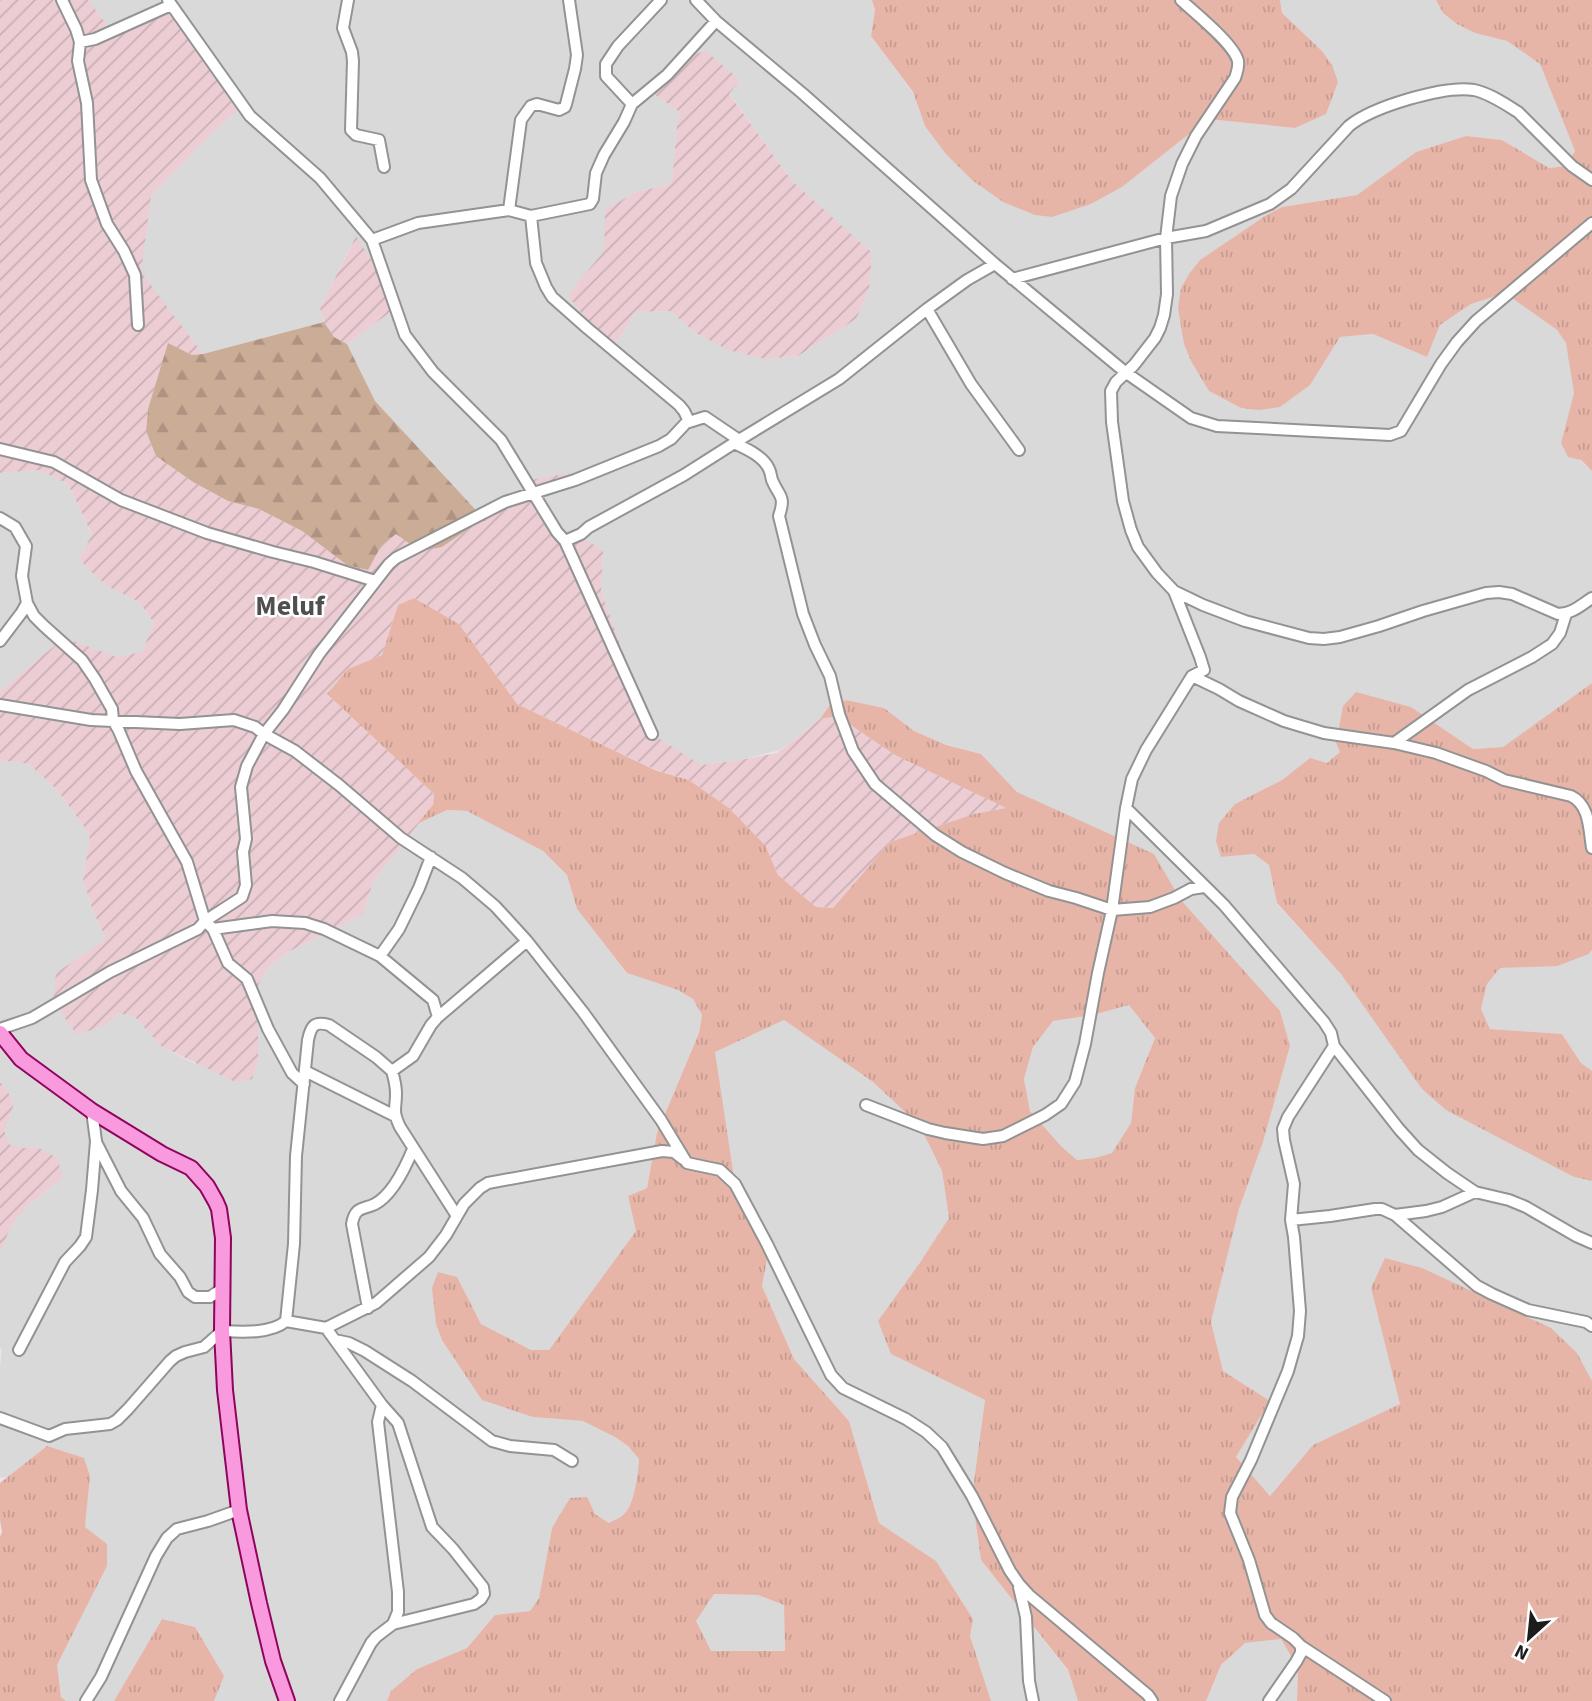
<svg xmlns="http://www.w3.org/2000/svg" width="1592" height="1701" font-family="'Source Sans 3',sans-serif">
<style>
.residential{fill:#d9d9da;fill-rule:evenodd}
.farmland{fill:url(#farmland-furrows)}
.grass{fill:url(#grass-tufts);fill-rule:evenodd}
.forest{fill:url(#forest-firs)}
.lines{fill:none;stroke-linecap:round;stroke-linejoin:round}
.minor-casing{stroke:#939393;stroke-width:14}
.major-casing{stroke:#8f045c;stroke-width:18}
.minor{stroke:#fff;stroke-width:10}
.major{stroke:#f99adf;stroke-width:14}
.labels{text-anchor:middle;stroke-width:5;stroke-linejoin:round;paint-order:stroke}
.quarter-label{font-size:28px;font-weight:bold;fill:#4f4f4f;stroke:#fff}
</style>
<defs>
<pattern id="farmland-furrows" width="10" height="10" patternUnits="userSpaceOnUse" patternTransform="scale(1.75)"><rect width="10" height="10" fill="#eccdd4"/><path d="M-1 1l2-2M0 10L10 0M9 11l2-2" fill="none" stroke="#caafb5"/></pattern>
<pattern id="grass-tufts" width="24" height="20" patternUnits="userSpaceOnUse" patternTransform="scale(1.75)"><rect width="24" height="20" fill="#e7b5a8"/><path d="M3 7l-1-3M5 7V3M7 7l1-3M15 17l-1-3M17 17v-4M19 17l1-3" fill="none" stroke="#c69b90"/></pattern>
<pattern id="forest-firs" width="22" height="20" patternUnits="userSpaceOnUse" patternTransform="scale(1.75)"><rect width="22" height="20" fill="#cbac97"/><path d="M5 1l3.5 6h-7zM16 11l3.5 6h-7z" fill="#ae9382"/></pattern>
</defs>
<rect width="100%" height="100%" fill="#ede1e9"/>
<path class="residential" d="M88,0h784l3,10 -4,26 42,57 12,33 166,78 31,-17 86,-68 87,9 27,-77 -40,-38 -2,-13h156l7,13 32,20 32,8 33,23 35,87 -9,15 -17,2 -47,-28 -36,-4 -50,16 -59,43 -75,12 -17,9 -65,44 9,131 32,17 69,-23 30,-48 33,-3 54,23 13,-32 31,-21 34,-11 52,37 9,13 9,50 -14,50 31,28v212l-89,64 -30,2 -62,-42 -71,45 -13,11 -18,-4 -27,21 -47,24 -14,53 33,-3 15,11 8,39 64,70 232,203 19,4v200l-15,-28 -206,-65 30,116 -88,41 -43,51 -34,-39 34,-56 -47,-30 -12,-48 28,-114 24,-67 27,-96 -11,-35 -99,-112 -130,-92 -33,-15 -36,-38 -35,-9 -32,-14 -30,-23 -38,-8 -17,6 -9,13 -40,31 -40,10 -40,5 -48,-31 -19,-47 -10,-35 -22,-61 2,-40 -46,-19 -23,-40 33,-17 -32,4 -49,42 -111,-120 -28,-57 53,-39 -45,-68 -35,71 4,14 -121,32 -63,-82 11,-76 57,-59 36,-32 -131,-72zM740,80l-11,13 63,88 80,73 -16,65 -58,37 -33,3 -69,-26 -26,-22 -34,1 -18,28 -14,-89 2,-41 30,-18 31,-7 5,-4 5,-55 4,-14 -32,-21z
M39,470l29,14 24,52 -12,21 27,29 32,16 15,21 -12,29 -25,5 -52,-19 -31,24 -34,30v-219z
M0,760l29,4 29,27 32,44 -7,45 10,31 13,28 -50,34 50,52 12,-12 17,4 26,29 34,18 60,-72 7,-15 11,-14 15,-11 75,-38 10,-32 44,-58 30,-14 20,1 76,40 24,24 10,34 50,64 51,17 15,9 9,15 -3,19 -42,100 -10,55 -19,8 8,35 -87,119h-18l-50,-26 -25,-47 -18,-5 95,145 50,4 32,16 13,9 11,13 -1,17 -5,22 -9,17 -15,8 -14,-9 -43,14 -13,70 -9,13 -35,4 -28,33 -50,21 -26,22 -4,10h-173l9,-25 -28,-49 -33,-8 -48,82h-48l-5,-4 -4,-32 50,-99 -22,-39 5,-51 -43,-30 -41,32 -6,-1v-109l2,-19 -2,-1v-95l10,-26 15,-19 38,-30 -26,-31 -13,1 -14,-2 -7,-15 11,-27 -6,-12 -8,-10z
M1592,950v121l-11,-8 -19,-29 -72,-5 -9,-20 6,-26 13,-15 23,-2 66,-12z
M1130,1005l25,33 -20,50 -4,35 -18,30 -18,5 -18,2 -16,-14 -31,-35 -6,-32 9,-32 20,-26 40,-6z
M784,1020l89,62 47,44 22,45 7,47 -30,46 -28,90 94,46 -13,96 9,64 87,111 10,30h-87l-21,-65 -34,-75 -57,-38 -30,-102 -55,-62 -32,-73 6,-32 -33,-70 -21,-133z
M714,1594l44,1 26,10 1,46h-74l-16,-30z
M1281,1639l17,29 -1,33h-91l15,-36 24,-22z"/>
<path class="farmland" d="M0,0h88l25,33 66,-24 65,96 -36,32 -57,59 -10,76 62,82 -11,1 -24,-11 -20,65 -2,21 10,26 37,26 35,19 31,8 43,22 45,34 34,-19 15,-12 24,16 22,-3 38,-26 6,-1 49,-41 35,-6 -35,19 22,40 31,9 15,10 -2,40 22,61 10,35 19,47 49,31 39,-5 37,-7 43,-34 17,-3 58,39 112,53 -33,6 -84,28 -57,66 -17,-1 -38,-32 -13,-30 -36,-37 -40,-28 -31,-9 -141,-67 -58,-80 -45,-26 -16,7 -16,50 -34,14 -21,25 107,100 -1,11 -60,77 -10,32 -75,38 -15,11 -11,14 -7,15 3,15v55l-6,17 -17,3 -74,-36 -26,-29 -17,-4 -12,12 -29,10 -24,-34 3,-28 50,-34 -13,-28 -10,-31 7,-45 -32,-44 -29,-27 -29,-4v-68l34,-30 31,-24 52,19 25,-5 12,-29 -15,-21 -32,-16 -22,-20 -5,-9 12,-22 -24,-51 -29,-14 -39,3z
M706,51l34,29 -11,14 63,87 80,72 -3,36 -13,30 -58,37 -33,3 -37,-9 -32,-17 -26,-22 -34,1 -18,28 -12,7 -38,-52 36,-44 1,-41 31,-18 31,-7 5,-4 5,-55 3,-14 -32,-22 40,-34z
M356,236l44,69 -53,39 -13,-7 -10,-15 -4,-14z
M0,1082l8,10 6,12 -10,27 6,14 14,3 13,-1 20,11 6,20 -38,30 -15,20 -10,25z"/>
<path class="grass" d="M872,0h408l2,13 40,38 10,14 6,17 -12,32 -31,14 -87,-9 -86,68 -31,17 -39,13 -17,-2 -32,-13 -31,-22 -26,-26 -21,-28 -12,-34 -42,-56 4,-26z
M1436,0h156v471l-11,-11 -13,-3 -7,-14 13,-50 -8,-50 -9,-13 -52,-37 -34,11 -31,21 -13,32 -54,-23 -33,3 -30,48 -30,22 -21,3 -18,-2 -32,-17 -18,-30 -7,-17 -6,-36 3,-20 8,-14 11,-14 65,-44 17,-9 75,-12 59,-43 50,-16 36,4 47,28 17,-2 9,-15 -35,-87 -33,-23 -32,-8 -18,-9 -14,-11z
M414,598l45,26 58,80 140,67 32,9 40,28 36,37 13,30 38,32 17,1 57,-66 84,-28 32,-6 -111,-53 -58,-39 -17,3 9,-13 17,-6 38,8 30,23 32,14 35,9 36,38 137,62 26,45 100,112 10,35 -27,96 -24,67 -28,113 12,49 47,30 -34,56 34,39 43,-51 87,-41 -29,-116 14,-30 37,10 129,60 26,25 15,28v320h-295l1,-33 -17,-29 -36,4 -24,22 -15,36h-128l-10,-31 -87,-110 -9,-64 13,-96 -94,-46 -13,-33 41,-57 30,-46 -7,-47 -22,-45 -47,-44 -89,-62 -69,32 20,132 33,70 -6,32 32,73 55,62 30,102 57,38 37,58 -3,17 21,65h-604l4,-10 26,-22 50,-21 28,-33 35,-4 9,-13 13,-70 18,-30 17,-1 8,17 14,9c4,-3 12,-5 15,-9 11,-11 14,-40 15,-55l-11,-13 -13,-9 -32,-16 -50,-4 -51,-17 -40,-60 -6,-16 -4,-36 6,-16 19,5 24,47 50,26h18l87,-119 -8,-35 19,-8 10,-55 42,-100 3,-18 -9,-16 -15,-9 -51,-17 -50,-64 -10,-34 -24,-24 -76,-40 -20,-1 -30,14 16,-19 1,-11 -107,-100 21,-25 34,-14 16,-50zM1129,1005l26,33 -20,50 -4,35 -19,30 -17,5 -18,2 -16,-14 -31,-35 -6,-32 9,-32 20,-26 40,-6zM714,1594l44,1 26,10 1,46h-74l-15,-30z
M1592,683v267l-3,4 -32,12 -57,2 -13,16 -6,25 9,20 72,5 19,29 11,8v110l-18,-4 -128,-67 -24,-21 -81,-115 -64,-71 -8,-38 -15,-11 -33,3 -5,-16 3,-18 16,-19 47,-24 28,-22 17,5 13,-11 -4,-9 7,-37 13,-14 55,15 62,42 30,-2z
M47,1446l37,12 6,18 -5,51 22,17v22l-50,99 4,32 5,4h-66v-164l2,-5 -2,-12v-37z
M162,1619l33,8 29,49 -10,25h-100z"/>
<path class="forest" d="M324,322l10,15 13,7 28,57 111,120h-6l-38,26 -22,4 -24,-17 -15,12 -13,24 -21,-5 -45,-34 -43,-22 -31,-8 -35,-19 -37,-26 -10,-25 2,-22 20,-66 24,12 11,-1z"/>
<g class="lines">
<defs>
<path id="minor" d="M62,0l14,29 4,13 15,-3 76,-34
M168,0l82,116 70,62 52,62 33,95 28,37 68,68 56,92 8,9 87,193
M348,0l-5,28 9,24 1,9 -2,69 5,5 23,5 5,27
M696,0l20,21 86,72 193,171 130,108 66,46 26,8 173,9 11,-4 40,-67 16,-22 19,-21 116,-98
M1181,0c14,13 53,44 57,61 1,7 -1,11 -3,17l-39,58 -14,28 -11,32 -5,42 1,56 -3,21 -4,13 -5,10 -21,27 -18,17 -5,9 1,31 11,79 8,29 7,17 19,26 17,18 29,14 42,16 64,17 15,1 16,-2 39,-11 44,-15 63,-18 13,-1 13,2 46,20c14,0 23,-9 34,-16
M80,42l-2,19 9,42 4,77 16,44 17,27 11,24 3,50
M632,104l-26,-28v-12l12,-18 43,-46
M509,210l12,-90 10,-14 6,-2 22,6 6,-3 1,-3 9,-35 2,-14 -8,-55
M531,216l5,47 10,24 6,10 35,31 92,77 5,6 5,10
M372,240l46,-17 91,-13 22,6 59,-12 3,-5 3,-26 8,-18 20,-33 8,-18 35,-29 49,-54
M1012,279l154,-41 40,-7 64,-27 21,-15 58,-63c23,-19 95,-41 125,-36 15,3 31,14 44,22l54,54 20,14
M927,309l44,75 48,66
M734,443c13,6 29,13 35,26 2,4 2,8 3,11 7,17 14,15 7,36l24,98 12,31 15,31 9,38 14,37 22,33 60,51 27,17 43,21 44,18 27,7 36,12 38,-3 24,-9 17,-9 13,-2
M0,449l54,13 67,38 86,33 66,19 41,10 61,19
M0,518l15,9 11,19 -4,30 5,27 7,13 10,10 38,34 13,19 17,30 1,11 6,11 17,40 51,91 18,59 8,8 15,34 19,16 21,50 24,44 12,11
M565,541l16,-7 8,-7 95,-52 55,-35 100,-61 88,-70 40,-29 28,-16
M0,641l22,-29 5,-9
M1192,676l27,13 20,12 45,20 40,12 70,10 42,10 50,18 18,9 67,16c19,9 18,34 21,52
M0,705l91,15 89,4 54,-4 21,7 9,7 31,17 44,34 62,53 61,40 33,28 32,35 56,71 78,108 26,43 33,7 15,14 32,60 64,131 12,13 63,31 20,13 16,15 30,49 38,75 9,13 10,11 119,100 4,6
M1394,743l74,-53 64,-33 20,-13 8,-11 6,-19
M1126,808l98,97 100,117 7,11 3,13 65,83 19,21 29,23 28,19 34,8 17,7 50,29 16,7
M213,929l59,-8 33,2 19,6 56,27 53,44 5,17
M380,956l19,-27 20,-41 12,-31
M0,1029l32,-11 78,-46 88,-43 7,-8 37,-24 4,-12 -3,-33 3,-13 -5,-52 6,-21 17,-32 19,-24 36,-56 70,-90 7,-6 109,-56 70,-22 84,-34 12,-7 15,-16 19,-6 34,23
M305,1071l90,45
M392,1071l21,-15 18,-31 7,-8 89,-76
M866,1105l62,24 17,4 38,6 20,-3 42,-21 16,-11 14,-22 10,-38 13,-71 14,-63 14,-102 6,-29 14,-29 46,-74 12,-6 -4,-13 -26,-66
M97,1144l24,47 22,27 17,36 20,23 8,15 7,5h15l12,-8
M1395,1215l82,71 15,8 36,16 58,12 6,4
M1291,1220l39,-4 45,-7h7l13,6 31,-4 16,-4 33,-15
M368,1308l-16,-84c3,-18 11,-14 23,-20 17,-9 31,-38 38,-55
M286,1321l40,7 50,-25 53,-46 17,-22 18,-31 16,-16 8,-5 174,-32 12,1 9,7
M326,1328l56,77 16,18 34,104 21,22 30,38 1,7 -3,5 -7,5 -81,20 -17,13 -5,6 -31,58
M335,1340l14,3 16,8 47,30 80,60 18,5 44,4 18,11
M19,1350l46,-88 15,-16 6,-9 6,-47 4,-49 -4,-30
M382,1405l-4,17 20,170v20l-5,12
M0,1418l49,18 16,-7 45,-5 7,-4 11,-11 42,-48 6,-5 9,-4 19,-5 18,-16c19,1 49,3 64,-10l8,-77 2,-88 12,-116c3,-14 6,-19 21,-15l47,32 16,14c2,7 4,15 4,22 0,17 -4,17 4,34l57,89
M1019,1587l7,30 3,64 4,20
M1301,1646l84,55
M86,1701l15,-24 55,-121 11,-18 10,-9 31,-8 31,-11
M1269,1701l27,-39 5,-9v-7l-8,-8 -22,-15 -6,-8 -16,-55 -19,-47 2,-16 19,-37 37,-89 10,-35 2,-25 -6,-74 -3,-17 3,-36 -10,-44 -1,-11 5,-12 46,-71"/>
<path id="major" d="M0,1033l21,26 71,52 70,43 29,14 16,18 9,16 3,7 4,29 -1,93 3,59 14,120 20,93 14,58 14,40"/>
</defs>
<use href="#minor" class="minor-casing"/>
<use href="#major" class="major-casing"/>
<use href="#minor" class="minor"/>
<use href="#major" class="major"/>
</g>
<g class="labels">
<g class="quarter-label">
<text x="290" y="615">Meluf</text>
</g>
</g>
<g transform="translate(1529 1638) rotate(207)" stroke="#ffffff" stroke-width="5" paint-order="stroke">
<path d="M0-5L12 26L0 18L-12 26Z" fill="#1c1c1c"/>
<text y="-10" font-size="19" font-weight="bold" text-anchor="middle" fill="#1c1c1c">N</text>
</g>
</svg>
